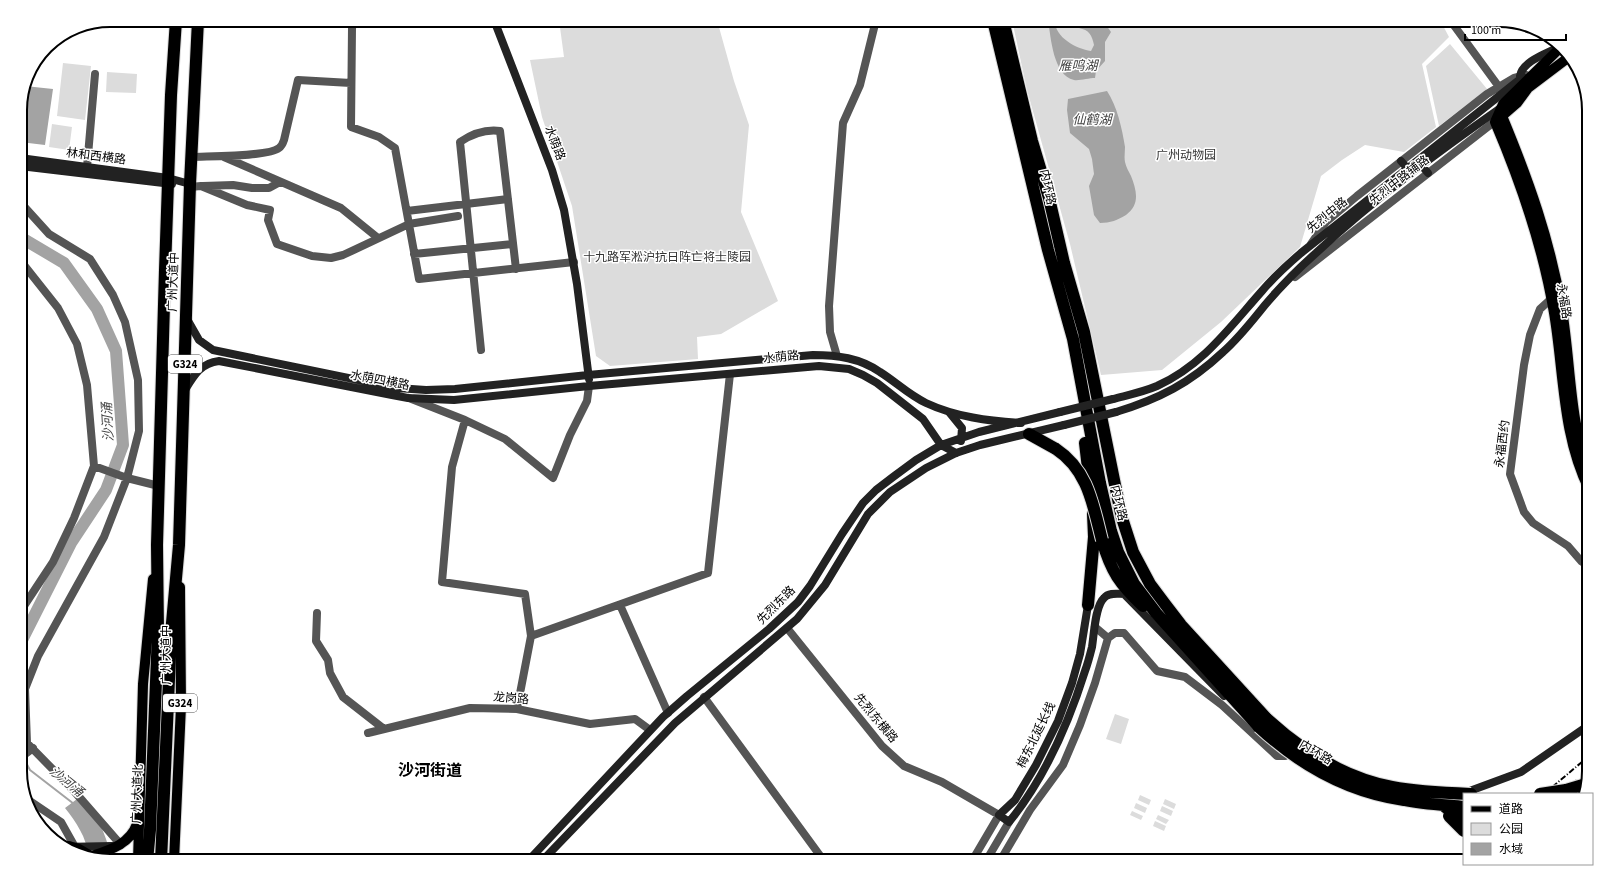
<svg xmlns="http://www.w3.org/2000/svg" width="1609" height="881" font-family="'Source Sans 3','Noto Sans SC',sans-serif">
<style>
.green{fill:#dcdcdc}
.water{fill:#a3a3a3}
.lines{fill:none;stroke-linecap:round;stroke-linejoin:round}
.stream{stroke:#a3a3a3;stroke-width:2}
.river{stroke:#a3a3a3;stroke-width:12}
.primary-casing{stroke:#dbdbdb;stroke-width:12}
.highway-casing{stroke:#dbdbdb;stroke-width:14}
.street{stroke:#555;stroke-width:8}
.secondary{stroke:#222;stroke-width:8}
.primary{stroke:#000;stroke-width:10}
.highway{stroke:#000;stroke-width:12}
.rail{stroke:#000;stroke-width:2;stroke-dasharray:6 2 1 2;stroke-linecap:butt}
.highway-bridge-casing{stroke:#dbdbdb;stroke-width:14;stroke-linecap:butt}
.secondary-bridge{stroke:#222;stroke-width:8}
.highway-bridge{stroke:#000;stroke-width:12}
.labels{text-anchor:middle;stroke-width:3;stroke-linejoin:round;paint-order:stroke}
.shield{fill:#fff;stroke:#4c4c4c;stroke-width:1}
.shield-label{font-size:11px;font-weight:bold;fill:#000}
.street-label{font-size:12px;fill:#000;stroke:#fff}
.park-label{font-size:12px;fill:#333;stroke:#fff}
.water-label{font-size:13px;font-style:italic;fill:#444;stroke:#fff}
.district-label{font-size:16px;font-weight:bold;fill:#000;stroke:#fff}
.rim{fill:none;stroke:#000;stroke-width:2}
</style>
<rect width="100%" height="100%" fill="#fff"/>
<path class="green" d="M559,20h158l17,61 15,44 -8,87 37,89 -57,33 -24,3 1,22 -88,7 -14,-10 -24,-150 -30,-89 -12,-57 34,-3z
M1012,20h428l9,17 -27,27 14,63 -32,25 -39,-7 -23,15 -21,16 -21,71 -79,75 -59,48 -61,5 -31,-131 -43,-154z
M1450,44l37,45 -48,37 -13,-60z
M63,63l28,3 -6,54 -28,-4z
M107,72l30,2 -1,19 -30,-1z
M52,124l20,3 -3,23 -20,-3z
M1115,714l14,5 -8,25 -15,-5z
M1140,795l11,5 -2,5 -11,-5z
M1165,799l11,5 -2,5 -11,-5z
M1136,803l11,5 -2,5 -11,-5z
M1162,806l11,5 -2,5 -11,-5z
M1132,811l11,5 -2,4 -11,-5z
M1158,815l11,5 -3,4 -10,-5z
M1155,821l11,5 -2,5 -11,-5z"/>
<path class="water" d="M1048,20h7c-1,17 21,29 36,31l3,-6c-2,-10 -5,-15 -15,-17v-8h32l-5,5 5,7 -6,10v19l-9,10 -1,7c-6,0 -16,3 -21,2 -21,-5 -23,-42 -26,-60z
M25,86l28,3 -8,56 -25,-3v-38z
M1107,91c10,15 15,37 18,56 0,5 -1,10 0,15 1,5 4,10 6,14 6,15 9,29 -5,39 -8,5 -16,8 -26,8l-6,-8 -5,-29 5,-12 -2,-15 -3,-10 -19,-16 -3,-23 1,-11z
M77,799l24,27 5,13 7,22 -25,-6c-1,-17 -12,-33 -23,-47z"/>
<g class="lines">
<path class="stream" d="M23,757l7,13 44,34"/>
<path class="river" d="M20,237l44,26 33,46 19,42 7,94 -17,45 -35,53 -51,101"/>
<defs>
<path id="primary" d="M1560,48l-57,56 -8,18c26,61 48,125 59,191 10,59 8,122 35,176
M1569,57l-41,31 -11,15 -15,13c27,65 48,124 60,194 9,53 7,111 27,162
M69,846l10,3 12,7
M92,856c18,-6 38,-12 45,-32
M96,857l42,4
M138,861l5,-177 10,-105
M174,861l7,-155 -1,-119"/>
<path id="highway" d="M993,20l55,230 25,89 27,144 11,48 7,21 16,32 22,29 103,114
M1003,20l29,121 17,57 15,65 20,69 30,148 8,38 11,34 17,32 15,20 16,21 86,94
M1029,434l27,15
M1085,443l6,51
M1102,540c9,32 18,44 41,66
M1088,605l6,-68 -1,-23
M147,861l3,-31 8,-198 -1,-87 8,-275 6,-175 5,-75
M161,861l10,-227 8,-89 11,-361 8,-164"/>
</defs>
<use href="#primary" class="primary-casing"/>
<use href="#highway" class="highway-casing"/>
<path class="street" d="M354,20l-2,8 -1,99 28,10 16,11 24,131 155,-17
M1450,20l52,71
M191,157c17,-1 77,0 88,-9 3,-2 4,-5 5,-8l14,-60 53,3
M224,157l117,51 37,30
M87,167l8,-93
M203,186l30,-1 19,3h17l11,-6
M190,187l11,-1 46,19 23,5 -2,10 9,24 35,12 19,2 12,-3 66,-31 49,-8
M20,202l29,32 41,25 23,36 12,27 13,58 1,51 -12,47 -23,59 -66,119 -13,33 2,54 47,48 47,54
M407,211l101,-12
M1311,244l15,-22 31,-26 130,-102 27,-16 12,-3
M414,254l99,-10
M20,260l38,48 19,36 10,41 7,81 -20,52 -21,44 -33,50
M1295,277l204,-159
M1551,299l-11,10 -10,26 -6,30 -14,109 14,38 9,11 35,23 13,15 8,5
M481,350l-21,-208c12,-8 25,-13 40,-11l16,138
M837,356l-7,-24 -1,-26 14,-183 17,-38 16,-65
M409,398l56,22 40,19 48,39 17,-43 17,-34 2,-15
M465,420l-13,47 -10,115 83,12 6,42
M94,466l33,12 32,8
M620,605l48,108
M317,613l-1,28 12,19 2,13 13,24 41,32
M1095,627l13,11
M787,628l95,118 22,20 38,16 57,33 -27,46
M704,697l120,164
M517,709l14,-73 177,-63 22,-199
M368,733l102,-25 47,1 73,15 45,-5 15,11
M20,758l13,-10
M27,799l34,23 14,25
M986,861l23,-39
M1000,861l30,-51 33,-45 17,-40 15,-42 13,-45 7,-5h9l33,38 28,6 37,28 55,51h8"/>
<path class="secondary" d="M494,20l58,150 12,40 13,74 12,95
M1527,87l-4,-3 -3,-8c2,-14 25,-22 37,-28
M20,158l148,20 22,6
M1401,161l6,7
M20,166l152,18
M1422,166l6,7
M187,319l12,21 14,10 184,38 29,2 29,-1 133,-14 225,-20c24,0 47,3 67,17 16,10 29,23 46,31 30,14 63,18 95,20
M185,390c9,-15 16,-27 34,-29l173,34 16,3 46,2 135,-14 230,-20 30,3 14,6 14,8 46,36 18,26 15,8
M1113,399c15,-4 30,-7 44,-13 46,-21 72,-58 105,-95 12,-14 25,-26 39,-38l222,-176
M949,412l13,16 -1,13
M1116,412c43,-13 74,-29 107,-60 16,-14 29,-31 42,-47 16,-19 33,-36 51,-52 58,-54 122,-101 186,-146
M1088,605l-8,49 -8,29 -14,38 -22,44 -21,35 -16,15 10,7c36,-44 59,-97 76,-151 3,-8 5,-16 7,-24 2,-12 3,-41 12,-49 5,-6 14,-4 20,-4l100,102
M1437,800l11,-1 73,-27 68,-47
M63,847l49,-1
M528,861l135,-144 24,-21 82,-67 29,-27 12,-16 32,-52 21,-31 13,-13 17,-13 23,-17 25,-15 38,-13 81,-20
M542,861l133,-138 122,-104 28,-34 43,-71 22,-22 36,-24 30,-15 24,-8 84,-20"/>
<use href="#primary" class="primary"/>
<use href="#highway" class="highway"/>
<path class="rail" d="M1544,794l45,-38
M1562,794l15,-14
M1461,861l3,-2"/>
<defs>
<path id="highway-bridge" d="M1056,449c32,21 37,56 46,91
M1267,719c35,32 78,59 125,68 26,5 53,6 79,7
M1259,727c41,38 89,65 145,73 19,4 40,5 60,7
M1540,794l26,-4 20,-6
M1445,807l19,12
M1449,816l15,15"/>
</defs>
<use href="#highway-bridge" class="highway-bridge-casing"/>
<path class="secondary-bridge" d="M1060,412l53,-13
M1064,425l52,-13"/>
<use href="#highway-bridge" class="highway-bridge"/>
</g>
<g class="labels">
<g class="shield">
<rect x="168" y="355" width="34" height="18" rx="3"/>
<rect x="163" y="694" width="34" height="18" rx="3"/>
</g>
<g class="shield-label">
<text x="185" y="368">G324</text>
<text x="180" y="707">G324</text>
</g>
<g class="street-label">
<text transform="translate(555 143) rotate(69)" y="4">水荫路</text>
<text transform="translate(96 156) rotate(7)" y="4">林和西横路</text>
<text transform="translate(1399 180) rotate(-38)" y="4">先烈中路辅路</text>
<text transform="translate(1048 187) rotate(78)" y="4">内环路</text>
<text transform="translate(1327 215) rotate(-39)" y="4">先烈中路</text>
<text transform="translate(173 282) rotate(-88)" y="4">广州大道中</text>
<text transform="translate(1564 301) rotate(80)" y="4">永福路</text>
<text transform="translate(781 357) rotate(-6)" y="4">水荫路</text>
<text transform="translate(380 380) rotate(11)" y="4">水荫四横路</text>
<text transform="translate(1502 444) rotate(-83)" y="4">永福西约</text>
<text transform="translate(1119 503) rotate(77)" y="4">内环路</text>
<text transform="translate(776 605) rotate(-45)" y="4">先烈东路</text>
<text transform="translate(166 655) rotate(-90)" y="4">广州大道中</text>
<text transform="translate(511 698) rotate(5)" y="4">龙岗路</text>
<text transform="translate(876 718) rotate(50)" y="4">先烈东横路</text>
<text transform="translate(1036 735) rotate(-64)" y="4">梅东北延长线</text>
<text transform="translate(1316 752) rotate(31)" y="4">内环路</text>
<text transform="translate(137 794) rotate(-88)" y="4">广州大道北</text>
</g>
<g class="park-label">
<text x="1186" y="159">广州动物园</text>
<text x="667" y="261">十九路军淞沪抗日阵亡将士陵园</text>
</g>
<g class="water-label">
<text x="1078" y="70">雁鸣湖</text>
<text x="1092" y="124">仙鹤湖</text>
<text transform="translate(107 422) rotate(-93)" y="5">沙河涌</text>
<text transform="translate(67 781) rotate(39)" y="5">沙河涌</text>
</g>
<g class="district-label">
<text x="430" y="776">沙河街道</text>
</g>
</g>
<path d="M0 0H1609V881H0ZM110 27H1499A83 83 0 0 1 1582 110V771A83 83 0 0 1 1499 854H110A83 83 0 0 1 27 771V110A83 83 0 0 1 110 27Z" fill="#fff" fill-rule="evenodd"/>
<path class="rim" d="M110 27H1499A83 83 0 0 1 1582 110V771A83 83 0 0 1 1499 854H110A83 83 0 0 1 27 771V110A83 83 0 0 1 110 27Z"/>
<rect x="1463" y="793" width="130" height="72" fill="#ffffff" stroke="#999999"/>
<rect x="1471" y="806" width="20" height="6" fill="#000000" stroke="#999999"/>
<text x="1499" y="813" font-size="12" fill="#000000">道路</text>
<rect x="1471" y="823" width="20" height="12" fill="#dcdcdc" stroke="#999999"/>
<text x="1499" y="833" font-size="12" fill="#000000">公园</text>
<rect x="1471" y="843" width="20" height="12" fill="#a3a3a3" stroke="#999999"/>
<text x="1499" y="853" font-size="12" fill="#000000">水域</text>
<path d="M1465 34v6h101v-6" fill="none" stroke="#000000" stroke-width="2"/>
<text x="1471" y="34" font-size="12" fill="#000000" stroke="#ffffff" stroke-width="3" paint-order="stroke">100 m</text>
</svg>
